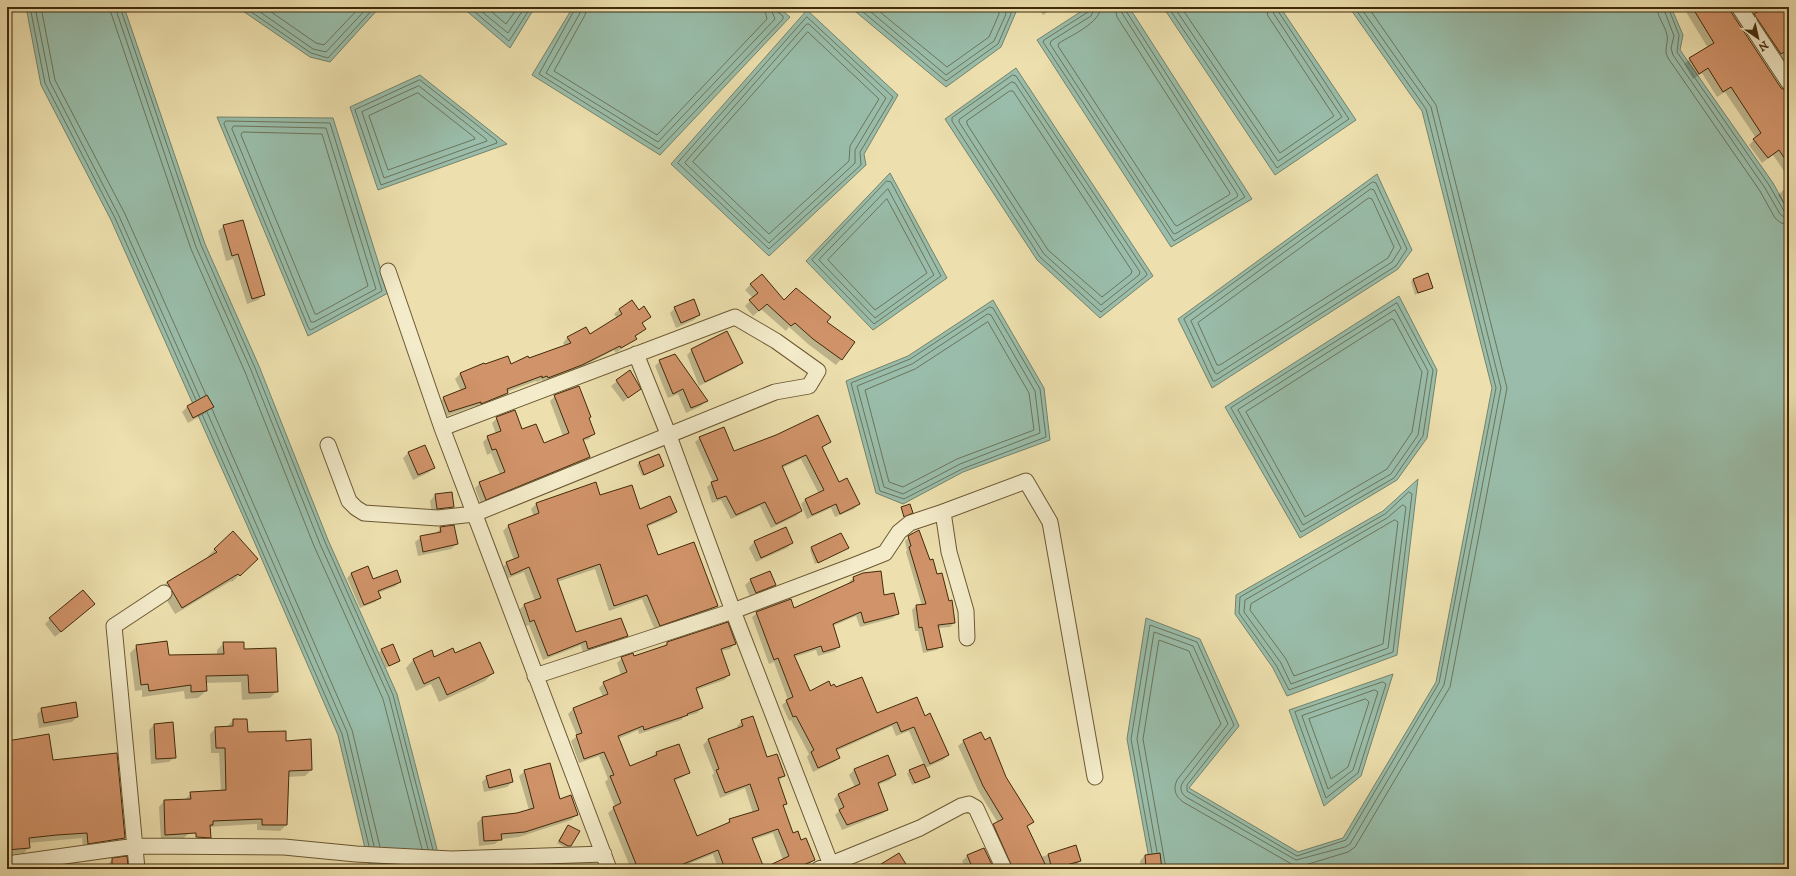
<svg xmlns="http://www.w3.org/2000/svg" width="1796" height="876" font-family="'IM FELL DW Pica',serif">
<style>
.water{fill:#99bdaa;stroke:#76826a}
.shadow{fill:#0003}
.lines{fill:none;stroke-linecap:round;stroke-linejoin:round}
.shore{stroke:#6d745a;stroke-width:1}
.building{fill:#d19369;stroke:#412a0a;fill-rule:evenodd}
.street-casing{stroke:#6c5833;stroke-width:17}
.street{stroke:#f3ebca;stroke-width:15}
</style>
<rect width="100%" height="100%" fill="#ede0ae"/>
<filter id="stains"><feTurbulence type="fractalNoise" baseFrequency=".005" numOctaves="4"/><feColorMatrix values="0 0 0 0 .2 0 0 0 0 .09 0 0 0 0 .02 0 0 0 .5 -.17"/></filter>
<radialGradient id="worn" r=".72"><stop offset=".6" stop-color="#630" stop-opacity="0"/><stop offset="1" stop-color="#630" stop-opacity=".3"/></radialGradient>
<path class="water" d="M26,7h98l81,237 54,122 69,174 69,154 39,151 5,24h-71l-32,-134 -91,-210 -136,-305 -70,-135z
M237,7h143l-50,55 -20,-5z
M462,7h73l-25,41z
M573,7h205l12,10 -130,138 -128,-80z
M850,7h162l4,5 -15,35 -55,40z
M1088,7h41l123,192 -81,48 -134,-207z
M1163,7h117l76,113 -81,55z
M1349,7h322l12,28 -3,15 93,133 16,29v657h-638l-24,-130 19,-121 54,21 39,87 -50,62 109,64 45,-14 93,-156 56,-294 -70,-277z
M807,10l91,85 -34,59 2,11 -97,91 -98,-92z
M1016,68l137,208 -53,42 -63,-58 -92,-141z
M420,75l87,69 -129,46 -28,-83z
M217,117l116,1 55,175 -80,43z
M890,173l57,105 -74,52 -67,-69z
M1377,174l35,76 -14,19 -186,119 -34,-69z
M1399,296l38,74 -10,68 -30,42 -97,58 -75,-131z
M993,300l51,88 6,52 -87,32 -60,32 -27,-11 -30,-112 62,-25z
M1418,479l-21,176 -110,41 -14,-28 -38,-54 1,-19 147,-84z
M1393,674l-32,102 -37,30 -35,-96z"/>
<path class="shadow" d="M1038,7h17l-12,8z
M1683,7h47v5l51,77 4,3h4v86l-16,-23 -11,8 -13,-18 7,-7 -31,-46 -8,5 -15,-24 -9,6 -9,-15 6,-5 18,-11z
M1741,7h48v73z
M1789,185v19l-4,2 -7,-11z
M224,226l40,69 -6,5 -11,4 -14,-45 -7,2 -8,-30z
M1413,279l19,8 -17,8 -4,-13z
M751,284l74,38 16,37 -5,6 -28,-21 -19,-17 -3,4 -25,-22 -8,7 -8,-10 8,-8 -8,-8z
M675,308l24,7 -5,5 -18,8 -6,-15z
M620,309l19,2 11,6 -8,7 3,4 -10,9 1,1 -20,15 -2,-3 -38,20 -33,13 -1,-3 -5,2 -1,-1 -29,11 -5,6 -26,10 -1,-2 -31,11 -6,-14 6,-5 17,-7 -6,-12 6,-6 23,-7 26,-1 55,-19 -2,-3 5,-6 22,-2 27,-17 -3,-4z
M692,350l49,13 -5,5 -37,18 -12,-31z
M660,361l46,40 -5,5 -15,7 -8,-19 -10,4 -13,-32z
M629,372l10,17 -16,13 -12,-16z
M555,396l35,21 -2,2 6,14 -5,6 -6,2 6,16 -5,5 -103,42 -6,-16 5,-5 20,-8 -9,-22 -4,2 -4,-13 5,-5 8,-3 -4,-11 5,-5 25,13 21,13 20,-8 -13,-35z
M206,397l6,10 -5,5 -19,11 -6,-11 5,-5z
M700,438l33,15 97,-11 -8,6 17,35 20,21 -5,5 -19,8 -4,-9 -24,11 -6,-15 4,-4 14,-6 -18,-35 -19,9 19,43 -5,5 -25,12 -11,-22 -29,13 -10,-19 -9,3 -5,-16 6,-5 -18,-40z
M424,446l10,22 -6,5 -15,7 -10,-22 5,-5z
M639,463l24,3 -21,10 -5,-11z
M435,495l18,12 -5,5 -16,2 -2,-13z
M599,497l41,13 36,2 -5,5 -25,10 12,30 59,49 -5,5 -57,19 -13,-31 -33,12 -14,-42 -38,13 19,51 50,3 -5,5 -38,12 -2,-8 -38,15 -14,-35 -4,1 -6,-16 5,-5 11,-4 -11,-29 -18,7 -4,-11 5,-5 7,-3 -11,-29 5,-5 26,-9 -3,-8 5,-5z
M441,528l16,16 -6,5 -33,7 -3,-14 6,-5 14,-3z
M785,528l7,15 -5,5 -31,14 -7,-14 5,-6z
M909,537l45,86 -4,4 -12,1 3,18 -4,4 -14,3 -5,-22h-3l-3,-21 4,-4h6l-16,-54 1,-2 -2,-9z
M812,547l35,1 -32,16 -5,-14z
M215,549l35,16 -18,17 -1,-1 -56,33 -15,-25 7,-7 42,-25 -1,-1z
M351,574l22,6 27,1 -4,5 -18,7 2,5 -5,4 -15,6 -13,-30z
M853,578l31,18 14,17 -5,5 -33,9 -4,-11 -23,10 6,20 -4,5 -17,5 -2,-6 -22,7 15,36 22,-6 46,27 47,3 24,38 -5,5 -18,8 3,9 -16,8 -5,-12 17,-8 -15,-34 -13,5 -4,-10 -56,25 3,7 -5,4 -21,10 -6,-15 2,-3 -18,-34 -2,1 -7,-16 6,-5 -14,-38 -5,2 -17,-47 5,-4 37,-4 56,-24 -1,-3z
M751,580l24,5 -6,5 -19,7 -5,-12z
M88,609l-33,28 -10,-13 5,-5z
M224,643l19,7 34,41 -7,7 -28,2 -1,-18 -36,1 1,8 -8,7 -13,1 -1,-8 -42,6v-7l-7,1 -5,-38 7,-7 31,10 49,-1v-5z
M667,643l68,1 -5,5 -9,2 8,24 -5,5 -28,10 6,18 -5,5 -13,4 -3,3 -42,14 -1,-4 -20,9 12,29 21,-10 5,-5 22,-8 10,27 -5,5 -9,4 22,56 28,-11 6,-6 23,-7 -8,-25 -25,10 -8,-23 2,-2 -11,-28 5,-5 30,-11 -1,-3 5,-5 25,37 17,18 -6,5 8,22 -3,4 9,28 9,6 13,19 -5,5 -10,4h-33l17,-9 -10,-27 -21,7 11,29h-45l-5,-15 -37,15h-45l-23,-56 7,-6 -10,-25 3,-3 -9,-23 -20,7 -8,-22 6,-5 -9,-22 5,-5 30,-12 -4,-9 5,-5 17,-8 -4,-12 5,-5 12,-1 29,-10z
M392,645l7,16 -13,7 -7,-16z
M454,654l39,19 -8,8 -46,21 -8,-18 -15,7 -10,-23 8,-9z
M42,709l35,8 -5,5 -33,6 -2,-14z
M233,720l14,13 38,9 26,28 -6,6 -18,1 -1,48 -6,6 -23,-1v-6l-49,3 -19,6 -5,5 -23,2 -2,-33 5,-6 21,-1 6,-7 30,-2 -2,-38h-8l-1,-19 6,-6 11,-1z
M154,725l21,32 -6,5 -18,2 -2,-34z
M964,741l41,36 28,45 -6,5 14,30 34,-11 5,15 -5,5 -10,3h-58l-18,-39 9,-7 -19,-31 -21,-46z
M7,742l45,19 72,77 -5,5 -36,5 -1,-10 -54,5 1,4 -5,6 -17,2z
M887,756l8,19 -5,5 -13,5 10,25 -5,4 -40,16 -7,-15 4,-4 -5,-12 5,-5 16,-7 -6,-12 5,-5z
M525,771l51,44 -5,5 -52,17 -18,2 -6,5 -16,2 -2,-23 5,-5 35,-4 12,-4 -10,-34z
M487,777l25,5 -5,5 -23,5 -2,-10z
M568,826l3,19 -5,3 -9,-5z
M984,849l9,20h-27l-4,-8 5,-5z
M1145,855l16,14h-20l-1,-8z
M126,858l1,11h-20v-4l6,-6z
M215,864h14v5h-19z
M597,864l1,5h-25l10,-4z
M324,867v2h-20z
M155,868h34v1h-34z"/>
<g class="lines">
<path class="shore" d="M30,7l15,76 70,135 81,182
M35,7l15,75 69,134 81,182
M41,7l14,73 70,134 81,181
M109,7l82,242 54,123 69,174 69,153 39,150
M115,7l81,240 55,123 69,174 69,153 39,152
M120,7l81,238 54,123 70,174 68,153 40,155
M244,7l67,46 17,5 47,-51
M253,7l60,42 13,3 42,-45
M264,7l52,36 8,2 36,-38
M469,7l40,34 22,-34
M476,7l32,26 17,-26
M486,7l20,17 12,-17
M576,7l-37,67 120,75 124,-130v-3l-7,-5 -1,-4
M581,7l-1,6 -34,60 112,69 117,-123 -5,-12
M587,7l-2,8 -31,56 103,64 110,-116 -3,-12
M857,7l89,74 52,-37 13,-30 -2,-7
M865,7l81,68 48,-34 12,-27 -2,-7
M874,7l73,60 42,-30 10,-23 -1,-7
M1090,7l-2,5 -44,28 -1,2 131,199 71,-44 -119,-186v-4
M1095,7l-4,9 -40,25 -1,3 123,189 2,1 62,-37 1,-2 -116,-182 -1,-6
M1101,7c-1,16 -29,28 -42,36l-1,3 117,179 2,1 52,-31 1,-2 -113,-176 -2,-10
M1168,7l109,161 72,-49 -71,-108 -1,-4
M1174,7l104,154 64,-44 -68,-103 -2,-7
M1181,7l99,146 54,-37 -66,-100 -2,-9
M1657,7c0,10 8,18 10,28 2,8 -4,14 1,23l92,133 15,27 6,5 8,1
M1663,7l11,29 -3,12 2,7 92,133 15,26 4,3 5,1
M1668,7l11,28 -2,17 92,133 15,26 5,2
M807,17l86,80 -33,55 1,13 -92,84 -91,-86z
M807,24h2l77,74 -31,52v13l-86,80 -84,-80z
M808,32l71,67 -29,47 -1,15 -80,73 -76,-72z
M1013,75l3,1 131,198 -1,2 -45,36 -61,-55 -88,-136v-3z
M420,80l76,60 1,3 -116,42 -26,-75z
M1012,82l3,1 125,189 -1,3 -38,30 -57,-51 -85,-132v-2z
M419,86l67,53 1,2 -103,37 -22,-66z
M1010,91h3l119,180 -1,3 -29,23 -54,-47 -81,-126v-3z
M418,93l56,44 1,2 -87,31 -19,-54z
M226,121l104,2 52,168 -71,39 -2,-1 -85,-205z
M234,126l92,2 50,161 -62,33h-3l-79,-193z
M243,132l79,2 46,152 -51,28h-2l-74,-179z
M887,181l4,1 50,94 -67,48 -62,-64z
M1373,182l3,1 31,66 -11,17 -181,115h-2l-29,-62z
M888,189l46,86 -59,43 -56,-58z
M1371,189l3,1 27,58 -9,14 -175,112 -2,-1 -24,-52z
M1369,198l3,1 22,48 -6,11 -168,107h-3l-19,-42z
M887,199l40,74 -52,37 -47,-50z
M1397,303l36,67 -10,66 -29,42 -93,54 -70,-124z
M990,307l3,1 47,81 6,48 -84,32 -58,30 -24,-8 -29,-108 59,-24z
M1395,310l33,61 -10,64 -27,39 -88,51 -65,-115z
M988,314l3,1 44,76 5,42 -80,31 -57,30 -19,-7 -27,-101 55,-22z
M1392,319l2,1 28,52 -10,60 -25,37 -82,48 -59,-105z
M988,322l41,71 5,37 -77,29 -54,28 -14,-5 -24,-92 50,-21z
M212,409l140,321 28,117
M207,412l140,320 27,114
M202,414l140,320 27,112
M1409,492l3,2 -19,158 -104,38 -13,-25 -37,-52 1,-16 145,-83z
M1403,505l3,2 -18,141 -97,36 -10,-21 -37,-51 1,-12 142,-82z
M1395,520l3,2 -15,122 -89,32 -8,-17 -36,-49 1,-6z
M1383,682l3,2 -28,89 -32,25 -31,-86z
M1375,690l3,2 -25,78 -25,19 -26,-73z
M1366,699l3,3 -21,65 -17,12 -22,-60z
M1157,852l-20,-113 17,-107 39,14 35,78 -45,58c-4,6 -2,11 3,15l110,63 49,-13 5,-3 94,-159 57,-297 -70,-281 -71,-100
M1152,853l-21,-114 19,-114 47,17 37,83 -47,60v6l110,65 49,-16 93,-157 57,-295 -70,-279 -72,-102
M1166,869l-23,-130 16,-99 30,11 32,73 -44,56c-4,9 -2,16 6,22l112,64h7l46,-14 7,-5 95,-160 57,-299 -71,-283 -68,-98"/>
</g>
<path class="building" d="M1692,7h38l1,5 50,76 8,4v73l-10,-15 -11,8 -15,-19 8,-6 -30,-46 -8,5 -15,-24 -9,6 -10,-16 25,-15z
M1766,7h23v42l-8,5 -27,-40z
M243,220l22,75 -13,4 -14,-45 -6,2 -9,-31z
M1428,273l5,15 -15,5 -5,-14z
M762,274l22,26 12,-12 35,29 -4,5 28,20 -13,18 -29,-21 -18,-16 -4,3 -24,-22 -8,7 -10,-11 9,-7 -8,-9z
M694,299l6,16 -19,8 -7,-16z
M632,300l7,10 5,-4 7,11 -9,6 4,6 -11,7 2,3 -16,9 -1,-2 -38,19 -34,13 -1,-2 -5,2v-2l-35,13 1,4 -27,11v-2l-32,10 -6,-15 23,-9 -6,-15 24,-10 1,1 23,-8 3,8 17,-8 1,2 42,-15 -4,-6 19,-10 4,7 32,-20 -3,-5z
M727,331l16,32 -38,19 -14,-33z
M675,354l33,47 -17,7 -8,-19 -10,5 -14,-34z
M630,370l11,19 -13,9 -12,-18z
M579,386l12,31 -2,1 6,16 -12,5 7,18 -104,43 -7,-18 26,-10 -9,-23 -4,1 -5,-14 14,-5 -5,-14 19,-7 7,19 14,-5 8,19 25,-10 -15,-38z
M207,395l7,12 -21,11 -6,-12z
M818,415l13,27 -9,5 17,35 8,-4 13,26 -20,10 -4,-10 -24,11 -7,-16 19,-9 -18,-35 -24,11 20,45 -26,13 -11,-22 -29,13 -10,-19 -9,3 -6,-17 7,-2 -19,-43 25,-10 10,24 42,-16z
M425,445l10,23 -17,7 -10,-23z
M659,454l5,12 -20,9 -5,-13z
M596,482l4,13 32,-10 8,24 30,-13 7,16 -30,13 11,30 36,-13 24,64 -58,20 -13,-31 -33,11 -14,-42 -43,15 19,53 45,-14 7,18 -40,13 -2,-8 -38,15 -14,-36 -4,2 -6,-18 17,-6 -12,-31 -18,8 -5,-13 13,-5 -11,-32 31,-12 -3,-10z
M452,492l2,15 -17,2 -2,-15z
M910,504l3,9 -9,4 -3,-10z
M454,525l4,19 -35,8 -3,-16 21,-4 -1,-5z
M786,527l7,16 -32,15 -7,-17z
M919,530l11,30 3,-1 4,15 5,-1 7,28 3,-1 3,23 -17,2 5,22 -16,3 -5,-23 -3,1 -3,-23 10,-1 -17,-57 2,-1 -3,-10z
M233,531l25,28 -18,17 -2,-2 -56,34 -15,-26 50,-30 -3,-3z
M841,533l8,15 -31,15 -7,-16z
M368,566l5,13 24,-9 4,12 -23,9 3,7 -17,7 -13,-32z
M770,571l6,14 -20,8 -6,-14z
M881,571l3,24 10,-2 5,21 -35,9 -3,-11 -28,12 7,23 -17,5 -2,-6 -27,9 16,36 19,-10 2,5 3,-2 2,3 26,-10 15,36 40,-16 8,19 5,-3 19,42 -19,9 -16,-37 -13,5 -4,-10 -61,27 4,9 -22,10 -7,-16 3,-2 -18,-34 -3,1 -7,-17 7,-3 -15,-39 -4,2 -18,-48 35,-13 3,9 60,-27 -1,-4 10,-4z
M83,590l12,14 -34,28 -12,-14z
M728,622l8,22 -15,5 9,26 -34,13 7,20 -16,6 1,1 -44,15 -1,-4 -25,10 12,30 27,-11 -1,-3 23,-8 11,29 -16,6 23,57 33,-14 -1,-3 30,-9 -9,-26 -25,9 -9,-23 3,-1 -11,-30 35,-13 -2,-6 12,-4 14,41 10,-3 8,22 -7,2 9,26 -4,1 10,28 5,-2 3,9 5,-2 9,22 -21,9h-69l-7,-19 -47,19h-33l-25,-62 8,-4 -11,-27 4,-1 -10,-23 -20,7 -8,-24 6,-2 -9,-25 35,-14 -5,-12 24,-10 -6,-15 12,-4 1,3 33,-11v-3zM778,829l11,27 -25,12 -12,-30z
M167,641l2,14 55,-1 -1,-12h21v7l32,-1 2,44 -29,1 -1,-18 -42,1 1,15 -16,1v-7l-42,6 -1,-7 -7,1 -5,-40z
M480,642l14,31 -47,22 -8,-18 -15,7 -11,-25 19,-9 2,7 19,-9 2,5z
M393,644l7,17 -11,5 -8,-17z
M76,702l2,15 -34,6 -3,-15z
M233,719h14l1,13 38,-1v10l25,-2 1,31 -23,1 -2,54h-25v-6l-49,2v4h-3l1,13 -15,-1v-4l-31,2 -1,-35 27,-1 -1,-7 36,-2 -1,-42h-9l-1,-21 18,-1z
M173,722l3,36 -20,1 -2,-35z
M981,732l4,8 5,-3 16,40 28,45 -7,4 18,38 -14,5h-18l-20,-45 10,-5 -20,-33 -20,-46z
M49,734l4,26 64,-7 8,85 -37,6 -1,-11 -30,2 -28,3 1,10 -23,2v-109z
M888,755l8,20 -18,8 10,27 -41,15 -8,-15 5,-3 -6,-13 22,-10 -6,-15z
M550,763l10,36 11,-4 7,20 -53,17 -24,2 1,6 -18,1 -2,-24 35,-4 17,-5 -10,-38z
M924,764l6,13 -15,6 -6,-13z
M510,769l3,13 -24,6 -3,-12z
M568,825l12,6 -9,15h-3l-9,-5z
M1076,845l5,16 -29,8 -4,-15z
M984,848l10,21h-21l-6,-14z
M899,853l10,16h-36z
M1160,853l2,16h-16l-1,-14z
M127,856l1,10h-16v-8z"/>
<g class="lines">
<defs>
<path id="street" d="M1739,7l50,76
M388,271l54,157 167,441
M636,354l33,82 64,175 98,254
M328,445l21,56 7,7 8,5 74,5 36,-4 301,-122 34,-6 9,-15 -42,-30 -41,-24 -293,111
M943,512l83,-31 24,41 45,255
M535,676l198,-65 122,-46 30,-12 14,-21 11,-9 33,-11 6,40 17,59 1,27
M7,864l129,-18 148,1 72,7 95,5 153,-5
M137,869l-23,-243 50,-33
M819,869l101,-41 41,-22 8,-2 7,4 28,61"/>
</defs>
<use href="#street" class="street-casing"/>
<use href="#street" class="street"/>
</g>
<rect width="1796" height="876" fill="none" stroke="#ede0ae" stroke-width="24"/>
<rect x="8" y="8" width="1780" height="860" fill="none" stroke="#412a0a" stroke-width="2"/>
<rect x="12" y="12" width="1772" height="852" fill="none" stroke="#412a0a"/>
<g transform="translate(1758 38) rotate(146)" stroke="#f3ebca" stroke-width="3" paint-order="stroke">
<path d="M0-3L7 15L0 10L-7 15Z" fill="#412a0a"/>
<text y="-6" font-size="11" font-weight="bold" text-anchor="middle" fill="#412a0a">N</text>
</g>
<rect width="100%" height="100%" filter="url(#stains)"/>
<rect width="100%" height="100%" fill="url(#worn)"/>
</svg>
